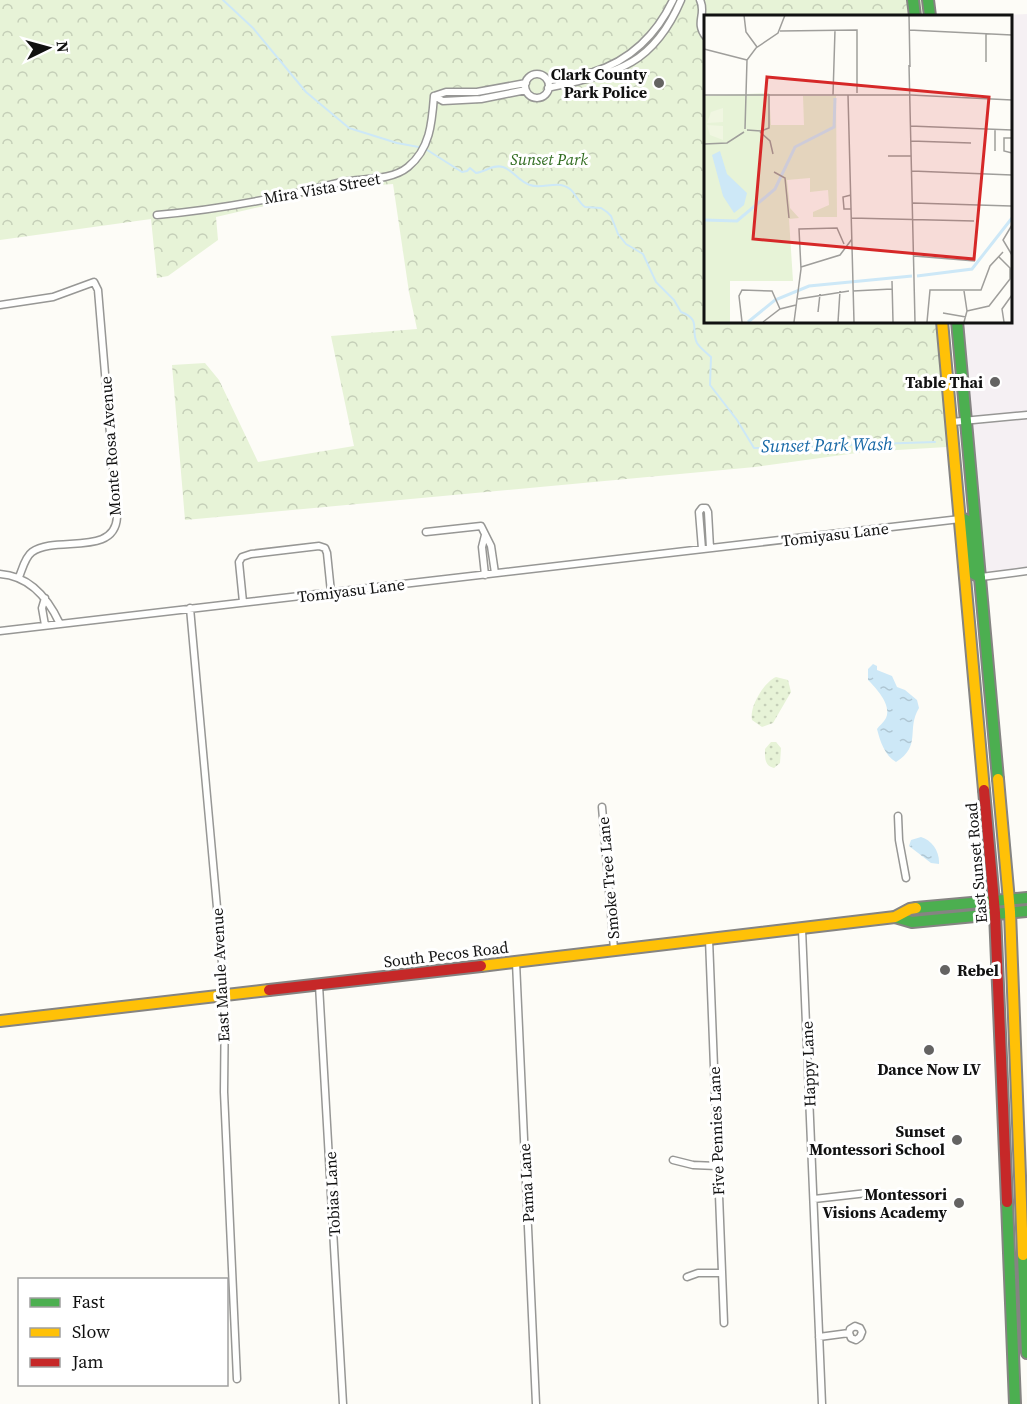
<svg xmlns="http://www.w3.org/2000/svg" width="1027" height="1404" font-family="'Source Serif 4',serif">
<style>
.industrial{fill:#f5f0f3}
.park{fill:url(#park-crowns)}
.garden{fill:url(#garden-dots)}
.water{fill:url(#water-ripples)}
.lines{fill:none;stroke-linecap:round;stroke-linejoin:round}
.stream{stroke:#cde8f7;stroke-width:2}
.street-casing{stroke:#979795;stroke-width:9}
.fast-casing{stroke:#858482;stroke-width:14}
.slow-casing{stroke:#858482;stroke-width:14}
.jam-casing{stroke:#858482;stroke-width:14}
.street{stroke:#fffffe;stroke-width:6}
.fast{stroke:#4caf50;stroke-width:10}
.slow{stroke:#ffc107;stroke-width:10}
.jam{stroke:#c62828;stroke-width:10}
.poi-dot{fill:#646362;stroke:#fff;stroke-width:2}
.labels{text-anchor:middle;stroke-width:6;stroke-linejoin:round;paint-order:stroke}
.poi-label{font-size:16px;font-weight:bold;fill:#111;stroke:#fff;text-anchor:end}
.park-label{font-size:16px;font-style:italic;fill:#2f6b1f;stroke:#fff}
.street-label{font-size:16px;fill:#111;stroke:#fff}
.water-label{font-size:18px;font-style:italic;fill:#1768a6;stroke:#fff}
.inset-river{fill:none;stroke:#cde8f7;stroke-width:3}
.inset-road{fill:none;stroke:#9f9e9b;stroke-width:1.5}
.view{fill:#d62828;fill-opacity:0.15;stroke:#d62828;stroke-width:3}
.inset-edge{fill:none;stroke:#111;stroke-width:3}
</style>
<defs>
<pattern id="park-crowns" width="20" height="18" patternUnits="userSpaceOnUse" patternTransform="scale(1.5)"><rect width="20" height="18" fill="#e7f3d7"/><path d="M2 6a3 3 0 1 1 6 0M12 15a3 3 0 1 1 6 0" fill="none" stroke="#c5cfb8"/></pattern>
<pattern id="garden-dots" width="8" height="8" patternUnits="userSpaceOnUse" patternTransform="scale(1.5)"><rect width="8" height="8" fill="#e7f3d7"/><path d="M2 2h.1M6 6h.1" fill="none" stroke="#c5cfb8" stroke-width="1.8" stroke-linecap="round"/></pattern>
<pattern id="water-ripples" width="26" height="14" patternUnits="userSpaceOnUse" patternTransform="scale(1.5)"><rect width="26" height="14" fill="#cde8f7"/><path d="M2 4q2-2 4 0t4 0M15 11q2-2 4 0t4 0" fill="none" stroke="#afc6d3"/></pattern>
</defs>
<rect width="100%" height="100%" fill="#fdfcf7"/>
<path class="industrial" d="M1027,14v553l-46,10 -24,-256h53v-305h-20z"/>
<path class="park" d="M0,0h928l2,16h-224v305h230l11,126 -83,5 -109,15 -570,53 -13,-155 33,-2 14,17 39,82 96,-16 -23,-110 86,-7 -8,-37 -16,-108 -50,4 -127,29 2,23 -50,36 -11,2 -6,-59 -151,21z"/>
<path class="garden" d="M776,677l12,3 3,12 -18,31 -11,4 -10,-7c-3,-13 12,-38 24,-43z
M771,742h5l5,6 -1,15 -6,5c-10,-2 -9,-11 -9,-19z"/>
<path class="water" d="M873,664l4,2v4l15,6 5,11 8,3 12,10 2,8c-13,21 3,38 -23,54 -11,-6 -16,-21 -19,-33 2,-3 7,-7 9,-11 6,-13 -10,-30 -18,-38v-11z
M921,837c11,3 19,15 18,27l-8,-1 -22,-17 2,-6z"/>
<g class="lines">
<path class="stream" d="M223,0l30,28 53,64 43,36 48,15 27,5 38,24 5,-1 3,-3 6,5c9,-1 17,-9 27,-6 10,3 16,15 27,18 13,5 27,-6 40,4 6,5 8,13 15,18l16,1 6,4 4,4 7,18 8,10 17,10 13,28 18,18 7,12c21,8 9,17 16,31 3,5 10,10 14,14l-1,28 27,35 17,28 181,-6"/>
<defs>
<path id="street" d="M700,0c7,14 -6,22 6,37
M525 86a12 12 0 1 1 24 0a12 12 0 1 1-24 0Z
M548,81c14,-4 30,-5 45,-9 37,-11 64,-38 80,-72
M548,88c66,-15 104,-20 133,-88
M434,96l9,5 38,-2 45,-9
M434,96l12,-4h31l49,-9
M157,215c46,-4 94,-12 140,-22 15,-3 30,-8 45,-11 21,-4 49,-1 66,-15 22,-18 24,-44 26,-71
M0,305l53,-8 41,-15 4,8 19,227c-2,40 -61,18 -85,35 -7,5 -10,18 -13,25
M952,422l75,-7
M426,532l55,-6 10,20 4,27
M702,549l-3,-37 3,-4h4l2,4 2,36
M0,574c30,2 48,24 60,50
M485,575l-3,-28 3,-12
M981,577l46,-6
M243,602l-4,-40 3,-5 9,-3 68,-8 6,2 2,5 4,39
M190,608l35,388 -1,96 13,287
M45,625l-3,-17 3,-10
M0,631l960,-112
M602,807l12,142
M898,816l1,24 7,38
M802,929l20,475
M709,939l15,384
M516,962l20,442
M319,985l24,419
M673,1160l20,5 24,1
M814,1199l62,-7
M687,1277l11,-4h24
M819,1337l30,-4 1,-4 5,-3 5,2 2,4 -2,5 -4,3 -5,-2 -2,-5"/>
<path id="fast" d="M913,0l2,16
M928,0l2,16
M957,321l41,458
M963,519l3,1 3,9 5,45 6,3
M916,908l111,-10
M895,917l17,5 115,-11
M1007,1202l8,202
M1023,1255l4,98"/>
<path id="slow" d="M942,321l42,469
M998,779l12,133 13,343
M481,966l414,-49 15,-8 6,-1
M0,1021l269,-31"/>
<path id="jam" d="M984,790l11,123 12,289
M269,990l212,-24"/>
</defs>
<use href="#street" class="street-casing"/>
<use href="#fast" class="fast-casing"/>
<use href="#slow" class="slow-casing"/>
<use href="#jam" class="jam-casing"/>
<use href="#street" class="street"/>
<use href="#fast" class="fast"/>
<use href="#slow" class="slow"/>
<use href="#jam" class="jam"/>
</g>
<g class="poi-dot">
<circle cx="659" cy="83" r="6"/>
<circle cx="995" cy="382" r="6"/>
<circle cx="945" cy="970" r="6"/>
<circle cx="929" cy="1050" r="6"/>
<circle cx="957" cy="1140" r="6"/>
<circle cx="959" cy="1203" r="6"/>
</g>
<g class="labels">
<g class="poi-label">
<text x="647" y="80">Clark County<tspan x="647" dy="18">Park Police</tspan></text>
<text x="983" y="388">Table Thai</text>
<text x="957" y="976" text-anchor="start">Rebel</text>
<text x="929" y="1075" text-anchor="middle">Dance Now LV</text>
<text x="945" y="1137">Sunset<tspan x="945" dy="18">Montessori School</tspan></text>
<text x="947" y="1200">Montessori<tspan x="947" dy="18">Visions Academy</tspan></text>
</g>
<g class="park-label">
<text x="549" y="165">Sunset Park</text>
</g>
<g class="street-label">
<text transform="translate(322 188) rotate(-10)" y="6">Mira Vista Street</text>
<text transform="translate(110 446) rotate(-94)" y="6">Monte Rosa Avenue</text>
<text transform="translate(835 534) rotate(-7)" y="6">Tomiyasu Lane</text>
<text transform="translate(351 590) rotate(-7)" y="6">Tomiyasu Lane</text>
<text transform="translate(976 863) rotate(-95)" y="6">East Sunset Road</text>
<text transform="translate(608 878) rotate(-95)" y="6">Smoke Tree Lane</text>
<text transform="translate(446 954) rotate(-7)" y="6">South Pecos Road</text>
<text transform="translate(220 975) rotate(-93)" y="6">East Maule Avenue</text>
<text transform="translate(808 1064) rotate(-92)" y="6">Happy Lane</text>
<text transform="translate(716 1131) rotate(-92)" y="6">Five Pennies Lane</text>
<text transform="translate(526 1183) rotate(-93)" y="6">Pama Lane</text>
<text transform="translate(332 1194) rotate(-93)" y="6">Tobias Lane</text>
</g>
<g class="water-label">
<text transform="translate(827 445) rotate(-1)" y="6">Sunset Park Wash</text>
</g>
</g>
<g transform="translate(704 15)">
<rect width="308" height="308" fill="#fdfcf7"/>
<path d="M65,78l2,32h33l-1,-29h33l1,121h-24v-5l16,-7 -1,-15 -18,2v-14l-23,2 3,28 9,10 -10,1 4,62h-63v41h-26v-226z" fill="#e7f3d7"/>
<path d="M19,93v14l-16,1 4,-11zM3,110l16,1v14l-13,-5z" fill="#f0f6e1"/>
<path d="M16,136l7,23 20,19 -3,12 -10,8 -11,-17 -11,-41z" fill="#cde8f7"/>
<path class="inset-river" d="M0,205l33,1 38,-32 20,-42 39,-20 1,-29M213,261l55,-7 40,-51M44,307l27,-22 34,-14 103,-10"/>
<path class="inset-road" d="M40,0l2,17 11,15M205,0l1,52M205,15l103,5M76,16l77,-1v63M0,34l43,11M282,47v-28M205,50l6,257M0,80h207l101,5M129,80l2,-65M144,80l6,227M206,111l102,4M41,114l2,-69 9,-12 22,-15 7,-18M43,115l14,1 8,-3v-34M56,117l10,9 3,13M308,123h-8v13l8,2M207,126l60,2M0,129l23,-1 17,-11M291,136v-21M184,141h23M208,156l100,4M70,157l11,6 4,40M147,180l-8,2 1,12h7M209,188l98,3M147,203l123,3M308,210l-9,15 9,15M210,241l61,5M97,252l39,-12 12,-16M188,266l1,41M149,276l39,-2M260,276l3,20 -3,11M94,284l51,-8M263,296l22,-5 21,-27v-11l-11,-11M114,297l2,-18M239,298l23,4M38,307l-3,-26 3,-6 30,1 8,18M59,307l17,-13 16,-4M90,307l7,-53 -2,-40 38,-1 7,16M134,307l2,-31M223,307l3,-32h51l9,-24 13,-14M300,307l-2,-13 10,-14"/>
<path class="view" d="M63,62l222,20 -15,162 -221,-20z"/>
<rect width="308" height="308" class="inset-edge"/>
</g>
<rect x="18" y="1278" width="210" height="108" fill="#ffffff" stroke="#a0a0a0" stroke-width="1.5"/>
<rect x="30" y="1298" width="30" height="9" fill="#4caf50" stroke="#a0a0a0" stroke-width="1.5"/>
<text x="72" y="1308" font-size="18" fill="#111111">Fast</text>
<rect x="30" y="1328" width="30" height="9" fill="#ffc107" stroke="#a0a0a0" stroke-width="1.5"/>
<text x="72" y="1338" font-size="18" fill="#111111">Slow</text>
<rect x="30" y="1358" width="30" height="9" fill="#c62828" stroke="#a0a0a0" stroke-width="1.5"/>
<text x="72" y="1368" font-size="18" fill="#111111">Jam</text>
<g transform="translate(48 48) rotate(85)" stroke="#ffffff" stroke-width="4.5" paint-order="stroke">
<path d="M0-4.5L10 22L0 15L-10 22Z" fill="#111111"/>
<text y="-9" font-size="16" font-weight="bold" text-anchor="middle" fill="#111111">N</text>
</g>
</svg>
